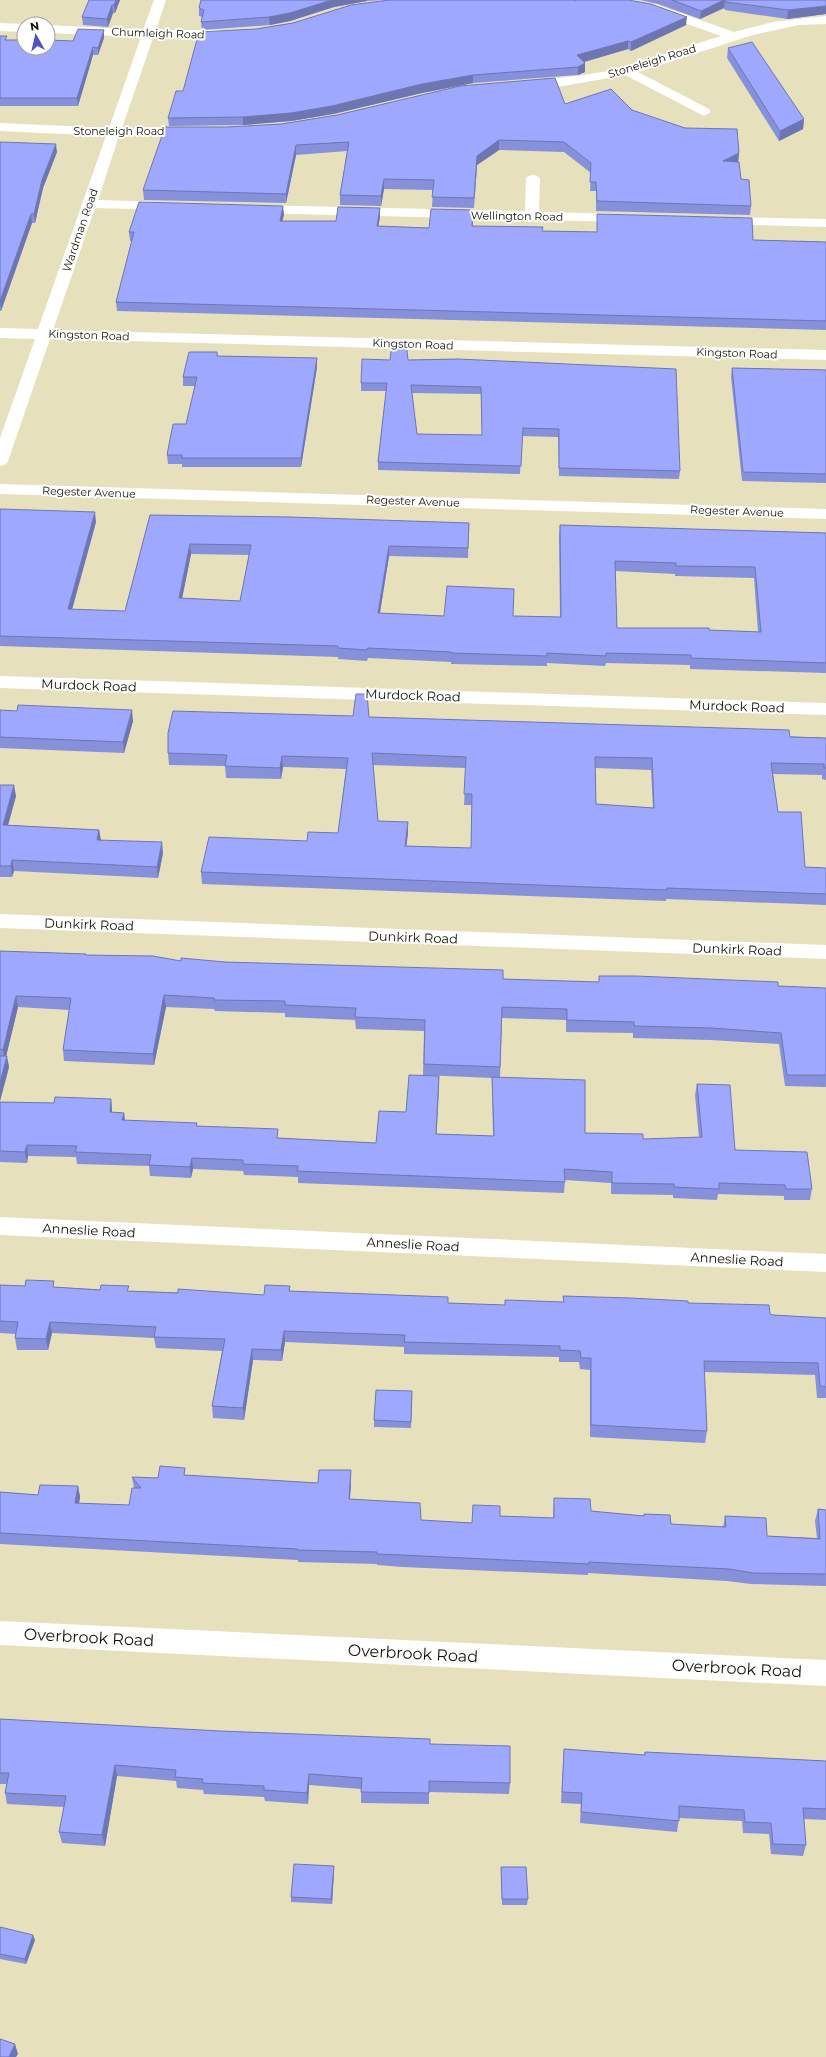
<svg xmlns="http://www.w3.org/2000/svg" width="826" height="2057" font-family="Montserrat,sans-serif">
<style>
.lines{fill:none;stroke-linecap:round;stroke-linejoin:round}
.minor{fill:#fff;fill-rule:evenodd}
.wall{fill:#8790da;fill-rule:evenodd}
.shaded-wall{fill:#6e76b2}
.building{fill:#9da8fe;stroke:#6e76b2;fill-rule:evenodd}
.labels{text-anchor:middle;stroke-width:4;stroke-linejoin:round;paint-order:stroke}
.far-street-label{font-size:11px;fill:#141105;stroke:#fff}
.street-label{font-size:13px;fill:#141105;stroke:#fff}
.near-street-label{font-size:16px;fill:#141105;stroke:#fff}
</style>
<rect width="100%" height="100%" fill="#e7e0bc"/>
<g class="lines">
<path class="minor" d="M154,0h12l-10,30h73l6,4 -6,4h-76l-31,90 71,-1 7,4 -7,4 -74,1 -21,64 70,2 5,1 2,3 -2,3 -5,1 -73,-2 -42,122 773,20v10l-776,-21 -42,122 -2,3 -6,2v-28l35,-99 -35,-1v-10l38,1 68,-193 -106,-5v-8l109,5 32,-91 -93,-4v-8l95,5z
M608,0h24l26,5 76,27 39,-10 53,-6v8l-27,1 -46,10 -115,37 71,37 2,3 -7,4 -79,-41 -61,11 -42,2 -1,-3 6,-4 50,-5 37,-6 107,-34 -70,-25 -41,-8z
M0,23l24,1v8l-24,-1z
M533,175l5,1 2,3 -1,33 88,2 5,1 2,3 -2,3 -5,1 -373,-9 -5,-1 -2,-3 2,-3 5,-1 271,6 1,-32 2,-3z
M722,217l104,2v8l-109,-3 -2,-3 2,-3z
M0,484l826,25v10l-826,-25z
M0,676l826,27v12l-826,-27z
M0,914l826,31v14l-826,-31z
M0,1217l826,37v18l-826,-37z
M0,1621l826,39v26l-826,-41z"/>
</g>
<path class="wall" d="M89,0h31l-5,13h-2l-5,14 -25,-2 -1,-8z
M201,0h182l-16,1 -33,6 -44,14 -20,4 -68,5 -1,-8 1,-5 -3,-1v-8z
M640,0h186v15v-1l-39,5 -62,-9 -1,-2 -24,11 -42,-15z
M576,1l110,24 -55,26 -3,-2 -44,13 1,1v9l-7,3 -105,8 -51,10 -89,21 -42,7 -48,4 -74,1 -1,-8 15,-27 73,-62 37,-6z
M0,36l7,4 66,1 31,-3 -6,17h-5l-15,51h-78z
M728,48l76,71 -1,10 -24,12 -52,-83z
M565,104l67,6 107,43 -1,9 3,17 10,27 -1,9 -154,-4v-20h-6l1,-18 -27,-21 -65,-2 -22,15 -3,43 -42,-1 1,-17 -49,-1 -3,17 -41,-1v-10l7,-44 -51,4 -10,48 -142,-3 -1,-10 84,-63 54,-3z
M0,142l57,10 -14,36 -8,35h-3l-31,88h-1z
M380,208v9l-2,9 51,2 44,-9v7l69,5 55,1v-18l156,26 73,2v88l-709,-19 -1,-9 16,-61h-2l-1,-9 155,-18 -2,7h54z
M217,352l1,4 99,2v9l-16,100h-119v-3h-14l-1,-9 19,-31 9,-38h-12v-9z
M458,359l222,112 -1,8 -120,-3 -1,-39 -36,-1 -2,38 -142,-4v-8l8,-71h-25v-8l47,-23zM412,393l69,1 1,41 -65,-1z
M732,368l94,2v113l-84,-2 -11,-104z
M0,509l96,13 -24,88 53,1 25,-96 319,8 -1,35 -79,-2 -9,57 64,3 116,1 -1,-82 1,-10 266,8v140l-136,-4v-4l-84,-2 -1,3 -58,-3v3l-96,-2v-2l-83,-4 -1,3 -29,-2v-2l-338,-11zM191,554l58,1 -9,46 -58,-3zM615,571l60,3v2l79,2 4,54 -141,-4z
M0,710l133,11 -9,32 -124,-5z
M369,717l457,21v42l-4,-1v-4l-49,-1 5,38 27,55 21,1v37l-160,-6v2l-464,-17 -1,-12 106,-31 31,-8 8,-64 -63,-2 -2,12 -55,-1 -1,-12 -56,-1 -1,-12zM373,765l93,3 -2,37h8l-1,43 -65,-2 2,-13 -30,-12zM595,768l56,2 2,38 -57,-4z
M0,785l16,11 -8,29 91,5 2,10 62,13 -5,25 -144,-7 -2,6h-12z
M0,951l86,3v1l95,6 44,1 278,17 96,3v-6l179,10 48,2v99l-41,-1 -6,-42 -69,-4 -77,-2v-5l-67,-1v-12l-64,-2 -2,60 85,55 58,6 56,-1 -4,-43 2,-11 38,66 77,39 -2,11h-26v-4l-66,-2 -1,6 -44,-2v-3l-62,-1v-11l-46,-3 -1,13 -266,-10v-6l-54,-2 -1,-4 -50,-2 -2,9 -41,-2 -1,-10 -72,-2 -1,-7 -48,-1 -1,7 -27,-1v-60l54,1 57,-4 1,13 12,1 1,7 72,6 81,12 98,5 63,-67 -3,58 57,2 -1,-58 -69,-3 1,-44 -68,-2 -1,-9 -70,-3v-4l-70,-2 -1,-2 -48,-2 -12,58 -90,-4 -1,-11 6,-40 -51,-3 -12,49 3,11 -9,34z
M0,1285l55,2 74,4 135,4 26,-9v5l158,12 57,2 58,-3v-6l125,7 82,11 3,1 53,3v80h-9l-2,-23 -111,-3 3,59 -2,12 -115,-6v-67l-10,-1 -1,-7h-20v-5l-155,-3v-7l-119,-5 -3,19 -29,-1 -9,60 -31,-2 -1,-12 10,-55 -66,-3 -2,-10 -102,-5 -4,17h-31l-2,-12 1,-4 -16,-1z
M412,1397l-1,31 -37,-1v-7z
M186,1475l132,8 33,-1 -1,17 71,21 51,3 28,-7 53,2 1,-20 37,13 52,5 1,-2 27,10 52,3 2,-11 42,20 50,2 -2,-17 3,-12 8,1v76l-75,-2 -24,-3 -139,-8v2l-185,-8 -26,-2v-1l-79,-2v-2l-298,-16v-52l38,3 40,-9 2,11 -1,7 50,1 5,-17 -2,-11 26,1z
M0,1719l430,25 80,39 -1,11 -80,-2v12l-68,-1v-14l-52,-4 -1,19 -43,-3 -1,-4 -60,-3 -1,-4 -26,-2 -1,-7 -59,-5 -12,70 -43,-3 -3,-11 5,-25 -57,-3 -2,-11 2,-9h-7z
M564,1749l80,6 1,-3 181,9v59l-22,-1 2,26 -3,11 -32,-2 -2,-20 -26,-1 -1,-12 -63,-3 -2,14 -97,-9 1,-19 -20,-1z
M334,1866v6l-2,32 -41,-2v-5z
M501,1867l27,32 -1,6h-25z
M0,1927l35,13 -9,24 -26,-5z"/>
<path class="shaded-wall" d="M116,0h4l-5,13 -1,-8z
M332,0h35v1l-33,6 -44,14 -20,4 -1,-8z
M724,0h1l-1,8 -24,11 1,-8z
M112,5l1,8 -5,14 -1,-8z
M826,6v8l-39,5 1,-9z
M687,17l-1,8 -55,26v-9z
M104,30v8l-6,17v-7z
M628,41v8l-51,15v-9z
M93,47v8l-15,51 -1,-8z
M585,63v9l-7,3v-8z
M473,75v8l-51,10 -89,21 -42,7 -48,4v-8z
M804,119l-1,10 -24,12 1,-10z
M499,140v10l-22,15 -3,43 3,-52z
M56,144l1,8 -14,36 -8,35 -1,-9 8,-34z
M296,145v10l-10,48v-9z
M739,153l-1,10 -15,-2z
M384,179v10l-3,17v-10z
M283,206l1,8 -3,16 -1,-9z
M380,208v9l-3,18v-9z
M31,214l1,9 -31,88 -1,-10z
M317,358v9l-16,100v-9z
M95,512l1,10 -27,98 -1,-11z
M190,544l1,10 -11,55 -1,-11z
M389,546v10l-11,68v-11z
M132,710l1,11 -9,32 -1,-11z
M282,756l1,11 -2,12 -1,-11z
M14,785l2,11 -11,40 -2,-11z
M408,822v11l-3,25v-12z
M99,830l2,11 -4,-1z
M162,842l1,11 -5,25 -1,-11z
M12,860l2,11 -2,6 -1,-11z
M164,995l2,12 -12,58 -1,-11z
M16,996l2,11 -13,54 -2,-11z
M7,1056l2,11 -9,34v-18z
M439,1076v11l-3,58v-11z
M111,1099l1,11v13l-2,-11z
M124,1113l1,11 -3,-4z
M27,1145l1,11 -1,7 -2,-11z
M192,1158l1,11 -2,9 -1,-11z
M50,1322l2,11 -4,17 -2,-11z
M284,1331l1,11 -3,19 -1,-11z
M252,1349l1,11 -9,60 -1,-12z
M351,1470v12l-2,28v-11z
M78,1486l2,11 -3,18 -2,-12z
M115,1765l2,11 -12,70 -3,-11z
M309,1774v11l-1,19 -1,-11z
M334,1866v6l-2,32 -1,-5z
M33,1935l2,5 -9,24 -1,-5z
M15,2044l3,10 -2,3h-7z"/>
<path class="building" d="M89,0h27l-2,5h-2l-5,14 -25,-2z
M201,0h131l-42,13 -21,4 -68,5 3,-12 -5,-2z
M389,0h186l1,1v-1h53l22,4 36,13 -56,25 -3,-1 -51,14 8,8 -7,4 -105,8 -51,9 -90,22 -41,7 -48,4 -75,1 8,-27h7l16,-59 57,-3 37,-6 58,-18z
M672,0h52l-23,11z
M725,0h101v6l-38,4 -62,-8z
M78,29l26,1 -6,18 -5,-1 -16,51h-77v-62h7l-2,4h19v8h24v-8l25,1z
M752,42l52,77 -24,12 -52,-83z
M555,78l10,26 46,-15 21,21 53,18 52,1 2,24 -16,8 16,1 2,17 8,1 2,26 -154,-5 -1,-19h-6l1,-19 -27,-21 -65,-2 -22,16 -3,42 -42,-1 2,-17 -50,-1 -3,17 -41,-1 9,-53 -53,3 -10,49 -143,-4 22,-63h62l54,-3 56,-9 123,-29z
M0,142l56,2 -14,36 -8,34h-3l-31,87z
M139,202l144,4 -3,15h56l2,-14 42,1 -3,18 52,2 2,-19 42,1 -1,16 71,1 -1,4 55,1v-18l155,4 1,22 73,2v79l-710,-19 18,-70h-5z
M392,342h14l2,18 50,-1 218,10 4,102 -121,-3v-39l-36,-1 -2,38 -143,-4 9,-79h-26l1,-24 28,1zM411,385l70,2 1,48 -65,-1z
M189,352h28v4l100,2 -16,100h-119v-3h-15l6,-31h13l11,-47h-14z
M732,368l94,2v104l-83,-2z
M0,509l95,3 -27,97 57,2 25,-96 140,2 179,6 -1,25 -79,-2 -11,67 66,3 3,-30 67,3 -1,27 48,1 -1,-92 266,8v130l-135,-5v-3l-85,-2v3l-59,-3v3l-96,-3v-1l-83,-4 -1,2 -29,-2v-2l-338,-10zM190,544l61,1 -11,56 -61,-3zM615,561l61,2v3l79,1 6,65 -52,-2v-2h-92z
M356,694h11l2,23 420,13 1,7 36,1v30h-2v-4l-53,-1 7,49h23l4,55 21,1v26l-159,-6v2l-466,-18 8,-35 98,4 1,-9 30,1 10,-75 -66,-2 -2,12 -55,-2 2,-11 -59,-2v-20l5,-22 180,5zM372,753l94,4 -2,37h8l-1,54 -66,-2 3,-24 -30,-1zM595,757l57,1 2,50 -58,-4z
M18,705l114,5 -9,32 -123,-5v-27l17,1z
M0,785h14l-11,40 96,5 -2,10 65,2 -5,25 -145,-7 -1,6h-11z
M0,951l86,3 -1,1 68,1 28,5v-3l44,4 278,8v9l96,3v-6h37l142,6v4l48,2v87h-39l-6,-42 -70,-5 -77,-2v-4l-67,-2v-11l-65,-2 -2,60 -76,-3 1,-44 -70,-3 1,-9 -71,-3v-4l-71,-1v-2l-50,-3 -11,59 -90,-4 8,-52 -55,-2 -13,54 -3,-1z
M0,1056h7l-7,27z
M409,1075l30,1 -3,58 58,2 -2,-59 93,3v53l58,1v5l59,-2 -5,-53 33,1 5,65 72,2 5,37h-26l-1,-4 -66,-2v6l-45,-2v-3l-62,-1v-11l-48,-3 1,13 -268,-11 1,-5 -55,-2v-4l-51,-2 -2,9 -41,-2 2,-10 -76,-3 2,-6 -50,-1 -2,7 -25,-1v-49l54,1 1,-6 56,2 -1,13 14,1 -2,7 75,3 -1,3 82,3 -1,9 99,5 3,-32 27,1z
M26,1280l28,1 -1,6 47,3 1,-5 28,1 -2,5 51,2v-4l86,6 1,-10 25,1 -1,5 159,6v6l57,2v-5l59,2 -1,-6 67,2 58,3v2l81,2 1,9 3,1 53,3v69l-6,-1 -2,-23 -114,-2 3,70 -116,-6v-67h-10l-1,-7 -20,-1v-4l-156,-4 1,-7 -121,-4 -3,19 -29,-1 -9,59 -31,-2 13,-67 -71,-2 2,-10 -106,-5 -4,17 -31,-1 3,-16 -18,-1v-36l25,1z
M376,1390l36,1 -1,31 -37,-2z
M160,1466l25,2 -1,7 134,8 1,-13h32l-2,29 71,4 1,17 51,3 1,-18 27,1v10l54,2v-20l36,1 1,12 53,5v-2l26,1 1,9 55,3 -1,-11 41,2 1,18 53,3 -2,-30 8,1v64l-73,-1 -24,-4 -140,-7v2l-187,-9 -25,-1v-2l-80,-2v-1l-297,-16v-41l38,3 2,-10 38,1 -3,17 54,2 3,-17h9l-9,-11 26,1z
M0,1719l220,12 210,8v5l80,2v37l-81,-2v12l-68,-1 1,-14 -53,-4 -2,19 -43,-3v-4l-62,-3 1,-4 -28,-2 1,-7 -61,-5 -13,70 -43,-3 7,-36 -61,-3 4,-20h-9z
M564,1749l81,6v-3l181,9v48l-23,-1 3,37 -33,-1 -2,-21 -26,-1 -1,-12 -65,-4v15l-98,-9 1,-19 -20,-1z
M294,1864l40,2 -3,33 -40,-2z
M501,1867h25l2,32h-26z
M0,1927l33,8 -8,24 -25,-5z
M0,2039l15,5 -6,13h-9z"/>
<g class="labels">
<g class="far-street-label">
<text transform="translate(158 33) rotate(2)" y="4">Chumleigh Road</text>
<text transform="translate(652 61) rotate(-17)" y="4">Stoneleigh Road</text>
<text x="119" y="135">Stoneleigh Road</text>
<text transform="translate(517 216) rotate(1)" y="4">Wellington Road</text>
<text transform="translate(80 230) rotate(-71)" y="4">Wardman Road</text>
<text transform="translate(89 335) rotate(2)" y="4">Kingston Road</text>
<text transform="translate(413 344) rotate(2)" y="4">Kingston Road</text>
<text transform="translate(737 353) rotate(2)" y="4">Kingston Road</text>
<text transform="translate(89 492) rotate(2)" y="4">Regester Avenue</text>
<text transform="translate(413 501) rotate(2)" y="4">Regester Avenue</text>
<text transform="translate(737 511) rotate(2)" y="4">Regester Avenue</text>
</g>
<g class="street-label">
<text transform="translate(89 685) rotate(2)" y="5">Murdock Road</text>
<text transform="translate(413 695) rotate(2)" y="5">Murdock Road</text>
<text transform="translate(737 706) rotate(2)" y="5">Murdock Road</text>
<text transform="translate(89 924) rotate(2)" y="5">Dunkirk Road</text>
<text transform="translate(413 937) rotate(2)" y="5">Dunkirk Road</text>
<text transform="translate(737 949) rotate(2)" y="5">Dunkirk Road</text>
<text transform="translate(89 1230) rotate(3)" y="5">Anneslie Road</text>
<text transform="translate(413 1244) rotate(3)" y="5">Anneslie Road</text>
<text transform="translate(737 1259) rotate(3)" y="5">Anneslie Road</text>
</g>
<g class="near-street-label">
<text transform="translate(89 1637) rotate(3)" y="6">Overbrook Road</text>
<text transform="translate(413 1653) rotate(3)" y="6">Overbrook Road</text>
<text transform="translate(737 1668) rotate(3)" y="6">Overbrook Road</text>
</g>
</g>
<g transform="translate(36 36) rotate(352)"><circle r="19" fill="#ffffff" stroke="#a1a09b"/>
<path d="M0-3L7 15L0 10L-7 15Z" fill="#5051c8"/>
<text y="-6" font-size="11" font-weight="bold" text-anchor="middle" fill="#141105">N</text>
</g>
</svg>
